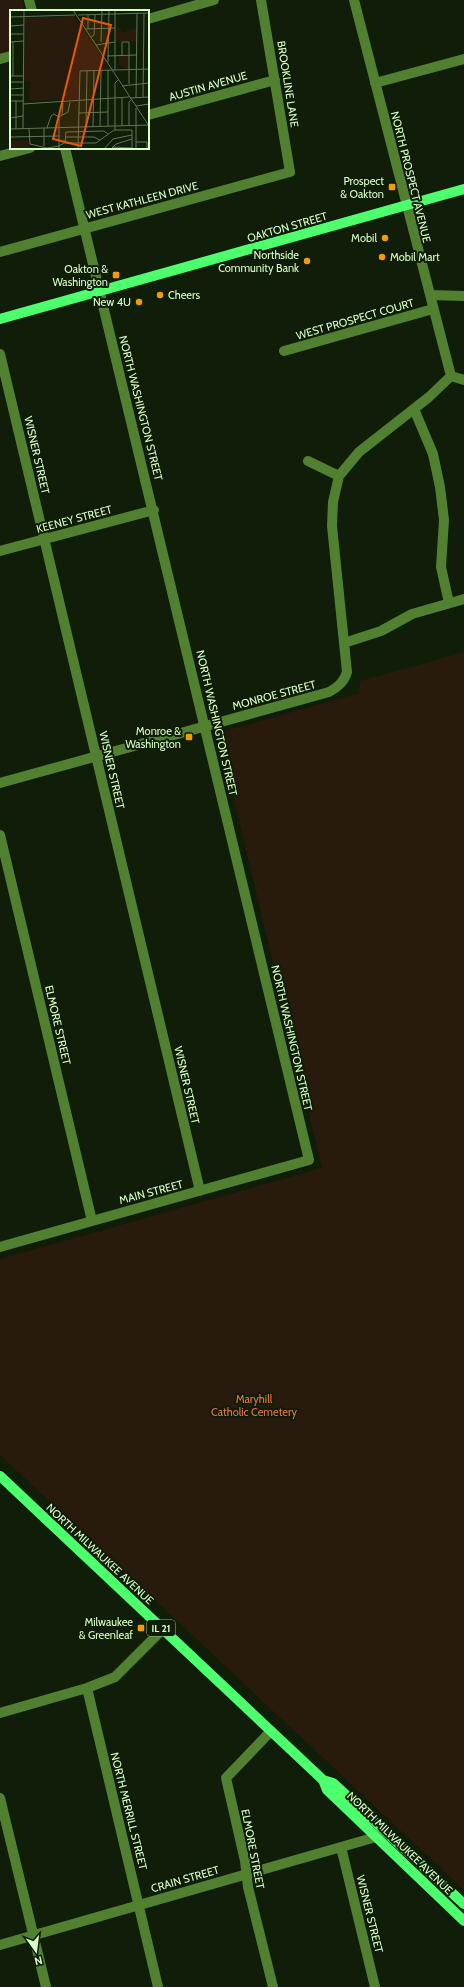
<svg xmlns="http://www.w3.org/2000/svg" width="464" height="1987" font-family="Cabin,sans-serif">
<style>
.green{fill:#281a0c}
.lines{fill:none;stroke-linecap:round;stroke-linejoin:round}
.minor{stroke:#518130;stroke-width:10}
.major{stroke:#4dff6c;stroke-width:10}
.poi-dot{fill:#f19c00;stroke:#0f1d09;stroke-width:1.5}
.labels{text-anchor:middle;stroke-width:4;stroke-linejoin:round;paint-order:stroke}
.shield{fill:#0f1d09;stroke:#9cbb8d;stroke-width:1}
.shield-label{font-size:10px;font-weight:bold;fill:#d9ffc6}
.street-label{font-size:11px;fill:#d9ffc6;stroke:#0f1d09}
.poi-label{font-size:11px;fill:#d9ffc6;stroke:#0f1d09;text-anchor:end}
.park-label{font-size:11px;fill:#ea7747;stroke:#0f1d09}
.inset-road{fill:none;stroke:#607755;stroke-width:1}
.view{fill:#e8590c;fill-opacity:0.15;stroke:#e8590c;stroke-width:2}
.inset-edge{fill:none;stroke:#d9ffc6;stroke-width:2}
</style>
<rect width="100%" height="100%" fill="#0f1d09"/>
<path class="green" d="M0,0h22l2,11h-13v40l-11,3z
M464,652v1238l-464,-435v-196l322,-91 -104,-435 141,-40 1,-12z"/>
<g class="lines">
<path class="minor" d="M29,0l3,11
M354,0l97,376
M148,19l66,-19
M0,59l11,-3
M375,83l89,-24
M148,115l127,-35
M0,156l30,-8
M0,252l290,-80 -29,-172
M430,295l34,1
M284,351l149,-42
M0,354l200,837
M451,376l13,4
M414,409l19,45 7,33 4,33 -3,47 8,36
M308,461l31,15
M0,551l154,-41
M344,643l37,-12 31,-17 52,-15
M0,783l329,-91c9,-5 15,-10 18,-20l-15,-146 1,-24 6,-26 20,-24 70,-55 22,-21
M0,835l92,386
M0,1247l309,-87 -244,-1012
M87,1688l71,299
M0,1713l87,-25 28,-11 48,-48
M271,1731l-45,47 19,83 3,26 25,100
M0,1798l46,189
M341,1847l34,140
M0,1945l376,-108"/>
<path class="major" d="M0,319l464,-130
M0,1476l323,304 10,3 131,121
M323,1780l4,10 137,131"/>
</g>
<g class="poi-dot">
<rect x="388" y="183" width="8" height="8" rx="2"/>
<circle cx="385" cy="238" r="4"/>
<circle cx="382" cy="257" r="4"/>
<circle cx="307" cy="261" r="4"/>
<rect x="112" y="271" width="8" height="8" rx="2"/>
<circle cx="160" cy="295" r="4"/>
<circle cx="139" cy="302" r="4"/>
<rect x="185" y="733" width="8" height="8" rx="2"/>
<rect x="137" y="1624" width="8" height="8" rx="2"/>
</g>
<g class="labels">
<rect class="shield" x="147" y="1620" width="28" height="16" rx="3"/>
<g class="shield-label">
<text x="161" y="1632">IL 21</text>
</g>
<g class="street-label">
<text transform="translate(288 84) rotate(81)" y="4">BROOKLINE LANE</text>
<text transform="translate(208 86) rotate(-16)" y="4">AUSTIN AVENUE</text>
<text transform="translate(411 177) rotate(76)" y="4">NORTH PROSPECT AVENUE</text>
<text transform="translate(142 200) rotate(-15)" y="4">WEST KATHLEEN DRIVE</text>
<text transform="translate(287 227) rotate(-16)" y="4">OAKTON STREET</text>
<text transform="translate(355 319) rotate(-16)" y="4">WEST PROSPECT COURT</text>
<text transform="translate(141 408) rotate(76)" y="4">NORTH WASHINGTON STREET</text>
<text transform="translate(37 455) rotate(77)" y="4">WISNER STREET</text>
<text transform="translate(74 519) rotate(-15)" y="4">KEENEY STREET</text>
<text transform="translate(274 695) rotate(-15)" y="4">MONROE STREET</text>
<text transform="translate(217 723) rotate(77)" y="4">NORTH WASHINGTON STREET</text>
<text transform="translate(112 770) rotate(77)" y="4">WISNER STREET</text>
<text transform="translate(58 1025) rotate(77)" y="4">ELMORE STREET</text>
<text transform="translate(292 1038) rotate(77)" y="4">NORTH WASHINGTON STREET</text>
<text transform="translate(187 1085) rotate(77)" y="4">WISNER STREET</text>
<text transform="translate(151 1192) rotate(-15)" y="4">MAIN STREET</text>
<text transform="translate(100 1554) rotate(43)" y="4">NORTH MILWAUKEE AVENUE</text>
<text transform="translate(129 1811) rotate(76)" y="4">NORTH MERRILL STREET</text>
<text transform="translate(400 1843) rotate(44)" y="4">NORTH MILWAUKEE AVENUE</text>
<text transform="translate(253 1849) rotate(79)" y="4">ELMORE STREET</text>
<text transform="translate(185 1879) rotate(-16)" y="4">CRAIN STREET</text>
<text transform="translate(370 1914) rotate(76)" y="4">WISNER STREET</text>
</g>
<g class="poi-label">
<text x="384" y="185">Prospect<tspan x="384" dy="13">&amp; Oakton</tspan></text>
<text x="377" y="242">Mobil</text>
<text x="299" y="259">Northside<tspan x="299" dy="13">Community Bank</tspan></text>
<text x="390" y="261" text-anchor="start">Mobil Mart</text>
<text x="108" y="273">Oakton &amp;<tspan x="108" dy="13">Washington</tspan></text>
<text x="168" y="299" text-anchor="start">Cheers</text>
<text x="131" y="306">New 4U</text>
<text x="181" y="735">Monroe &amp;<tspan x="181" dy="13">Washington</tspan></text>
<text x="133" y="1626">Milwaukee<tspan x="133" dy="13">&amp; Greenleaf</tspan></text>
</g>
<g class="park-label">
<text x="254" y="1403">Maryhill<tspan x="254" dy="13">Catholic Cemetery</tspan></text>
</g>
</g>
<g transform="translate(10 10)">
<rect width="139" height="139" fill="#0f1d09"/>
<path d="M64,6l36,53 -31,2v28l-49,2v-20h-6l1,-63zM106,13l7,10 13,-5v13l-20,1zM109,46h10v13l-10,-3zM19,130v9h-19v-8z" fill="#281a0c"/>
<path class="inset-road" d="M63,0l76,116M68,5l71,-2M0,7l65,-2M0,16l14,-1M0,17v-17M76,19l29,-1M78,19v-14M0,24h14M81,27l3,-2 1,-20M0,32l14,-1M91,32l1,-32M86,35l19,-3M97,46l29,-1M112,46v-14h7v42M98,52l1,-52M105,60v-60M0,66h14M3,66v-34M0,72h14M112,76l27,-3M0,79l14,-1M0,85h13M133,87l1,-84M120,88l19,-1M126,88l1,-85M0,91h13M13,94l106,-7M126,96l13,-2M69,103l29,-1M52,105l1,-12M49,107v32M49,107l9,-5 2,-10M0,108l13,-2M119,115v-23l2,-2M83,116l1,-55M90,116l1,-55M98,116v-56M112,116v-28M76,117l1,-56M13,118l1,-118M34,118v18M37,118l4,-12 3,-2 5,3M0,119l139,-4M6,119v-28M19,119l1,15 17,4 12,-2M105,120v-47l3,-3M0,127l49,-1M55,127h29l6,3M126,132h11v7M55,133l1,-11 38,-1 4,3M49,136l5,-3h32l18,-13h18v18l-20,-1M68,139l2,-78 69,-2M94,139l9,-10 19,-4M101,139l5,-5 16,-5M126,139v-41"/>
<path class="view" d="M73,8l28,7 -30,121 -28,-7z"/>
<rect width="139" height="139" class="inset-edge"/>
</g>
<g transform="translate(36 1951) rotate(166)" stroke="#0f1d09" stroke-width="3" paint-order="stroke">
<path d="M0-3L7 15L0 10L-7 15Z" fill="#d9ffc6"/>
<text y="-6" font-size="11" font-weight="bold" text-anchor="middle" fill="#d9ffc6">N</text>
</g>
</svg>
